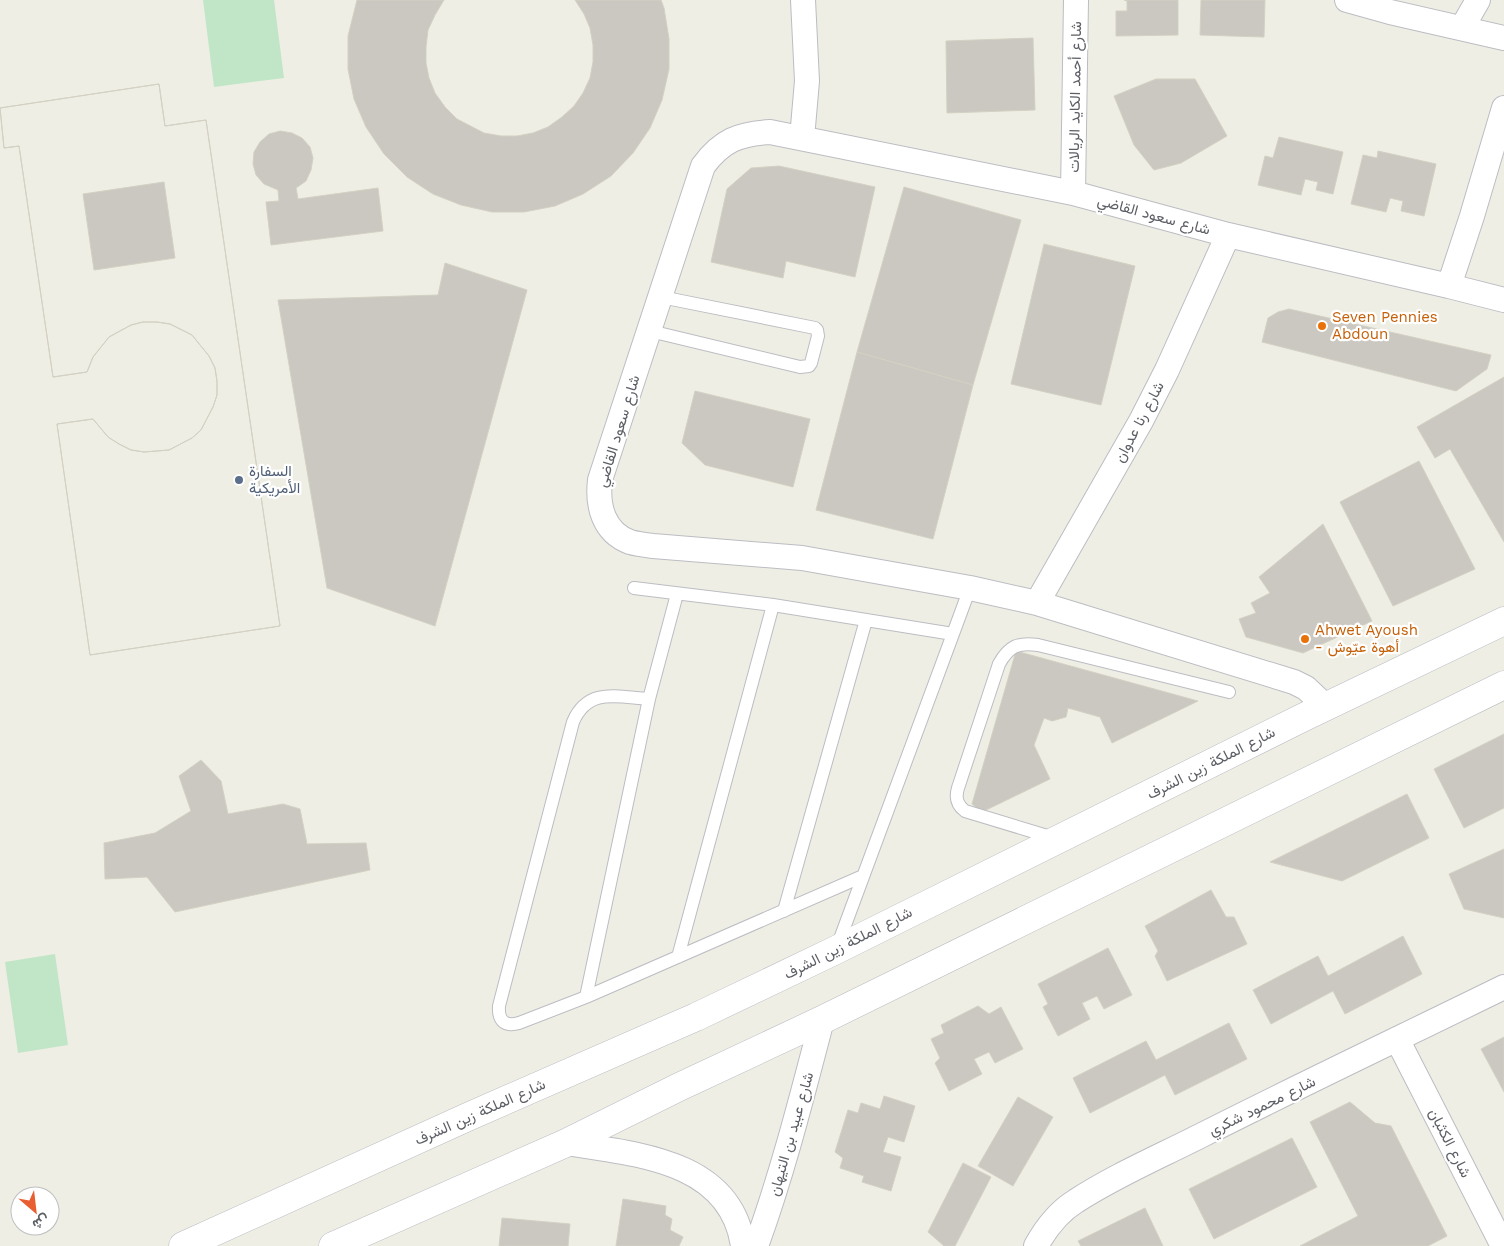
<svg xmlns="http://www.w3.org/2000/svg" width="1504" height="1246" font-family="'Work Sans',Vazirmatn,sans-serif">
<style>
.green{fill:#c1e6c7}
.building{fill:#cac8c1;stroke:#d3d1c3;fill-rule:evenodd}
.lines{fill:none;stroke-linecap:round;stroke-linejoin:round}
.lane-casing{stroke:#bcbdc3;stroke-width:14}
.street-casing{stroke:#bcbdc3;stroke-width:26}
.secondary-casing{stroke:#babcc2;stroke-width:29}
.lane{stroke:#fff;stroke-width:12}
.street{stroke:#fff;stroke-width:24}
.secondary{stroke:#fff;stroke-width:28}
.food-dot{fill:#e8710a;stroke:#fff;stroke-width:2}
.service-dot{fill:#5c6f8a;stroke:#fff;stroke-width:2}
.labels{text-anchor:middle;stroke-width:4.5;stroke-linejoin:round;paint-order:stroke}
.street-label{font-size:15px;fill:#5c5f65;stroke:#fff}
.food-label{font-size:15px;fill:#c56008;stroke:#fff;text-anchor:start}
.service-label{font-size:15px;fill:#4e5e75;stroke:#fff;text-anchor:start}
</style>
<rect width="100%" height="100%" fill="#efeee4"/>
<path class="green" d="M203,0h71l10,78 -70,9z
M55,954l13,91 -50,8 -13,-91z"/>
<path class="building" d="M357,0h87l-9,15 -7,15 -2,17v16l3,15 6,15 10,14 12,12 27,14 17,3h16l16,-3 15,-6 14,-10 12,-11 9,-13 7,-15 3,-16v-17l-3,-17 -6,-14 -9,-14h86l3,8 5,31v30l-7,31 -12,28 -17,25 -22,23 -28,18 -28,12 -31,6h-32l-31,-7 -28,-11 -26,-17 -23,-23 -18,-27 -12,-28 -6,-30v-33z
M1124,0h54v35l-62,1v-25h11v-10z
M1201,0h64l-1,37 -64,-2z
M1033,38l2,72 -88,3 -1,-72z
M1156,79h39l32,57 -46,27 -27,7 -20,-25 -20,-49z
M159,84l6,42 41,-6 74,506 -190,29 -33,-231 36,-5 15,18 11,7 12,6 13,2 25,-2 23,-12 9,-8 12,-23 4,-12v-14l-2,-13 -6,-12 -17,-21 -22,-11 -13,-2h-14l-12,3 -22,12 -16,20 -6,15 -34,5 -34,-231 -15,2 -4,-40zM164,182l11,76 -81,12 -11,-76z
M159,84l6,42 41,-6 74,506 -190,29 -33,-231 36,-5 15,18 11,7 12,6 13,2 25,-2 23,-12 9,-8 12,-23 4,-12v-14l-2,-13 -6,-12 -17,-21 -22,-11 -13,-2h-14l-12,3 -22,12 -16,20 -6,15 -34,5 -34,-231 -15,2 -4,-40z
M280,131l12,2 10,5 8,9 3,11 -2,12 -5,11 -10,7 2,11 80,-11 5,43 -112,14 -5,-43 13,-1 -1,-11 -14,-6 -8,-9 -3,-11 1,-12 6,-10 9,-8z
M1279,137l64,15 -10,42 -17,-4 2,-8 -13,-3 -4,16 -43,-10 7,-29 8,2z
M1378,151l58,13 -12,52 -23,-5 2,-10 -13,-3 -4,14 -35,-8 12,-49 14,3z
M779,166l96,21 -20,90 -69,-16 -3,17 -72,-16 16,-73 24,-21z
M904,187l117,33 -48,165 -116,-33z
M1044,244l91,22 -34,139 -90,-21z
M445,263l82,27 -92,336 -108,-38 -49,-288 160,-5z
M1289,309l202,46 -4,14 -31,22 -194,-49 6,-24 10,-6z
M857,352l116,33 -40,154 -117,-29z
M1504,377v165l-54,-93 -15,9 -18,-31z
M695,391l115,28 -17,68 -88,-22 -23,-22z
M1419,461l56,108 -82,37 -53,-104z
M1323,524l49,97 -69,32 -57,-16 -7,-18 17,-6 -5,-10 19,-10 -11,-16z
M1016,651l182,50 -86,42 -12,-26 -32,-9 -2,9 -14,4 -8,-3 -10,27 16,34 -68,33 -10,-8z
M1504,734v74l-40,20 -30,-59z
M201,760l20,21 7,33 55,-10 17,5 7,35 59,-1 4,27 -195,42 -28,-35 -42,2 -1,-36 51,-10 36,-22 -12,-35z
M1407,794l22,44 -87,43 -72,-19z
M1504,849v69l-40,-9 -15,-35z
M1211,890l15,27h8l13,27 -80,37 -12,-25 3,-5 -13,-25z
M1403,936l19,38 -77,40 -12,-23 -62,33 -18,-34 65,-34 10,20z
M1108,948l24,47 -28,14 -7,-13 -15,7 8,16 -32,17 -15,-29 5,-3 -10,-20z
M978,1006l11,8 12,-7 22,42 -28,14 -6,-11 -15,7 8,15 -33,17 -14,-28 5,-5 -9,-19 13,-6 -3,-8z
M1229,1023l18,36 -72,36 -10,-20 -75,38 -17,-35 73,-37 10,19z
M1504,1037v55l-23,-43z
M884,1096l31,10 -11,36 -16,-5 -5,15 18,5 -10,34 -29,-9 2,-6 -24,-8 3,-10 -8,-6 13,-42 10,3 3,-10 19,6z
M1018,1097l35,20 -40,69 -35,-20z
M1350,1102l25,21 16,3 56,110 -19,10h-128l58,-30 -48,-94z
M1292,1138l25,49 -103,52 -25,-50z
M963,1163l28,14 -36,69h-11l-16,-14z
M623,1199l43,7 -1,9 7,4 -2,11 13,7 -4,9h-63z
M1145,1208l18,38h-82l-3,-5z
M502,1218l68,6 -2,22h-69z"/>
<g class="lines">
<defs>
<path id="lane" d="M650,331l150,36 9,-1 2,-3 7,-27 -1,-6 -2,-2 -154,-31
M634,588l139,17 180,29
M649,699c-32,-2 -61,-12 -76,23l-74,284c-1,15 6,21 20,17l67,-26 277,-121
M1054,838l-89,-27c-8,-6 -10,-13 -7,-23l41,-124c10,-18 19,-22 39,-19l191,47
M784,911l82,-291
M837,947l133,-359
M678,957l95,-352
M586,997l63,-298 28,-105"/>
<path id="street" d="M1347,0l43,12 114,26
M1462,28l16,-28
M802,138l5,-57 -4,-81
M1073,193l3,-193
M1449,286l23,-70 32,-108
M1037,603l104,-182 26,-51 61,-135
M1325,706l-19,-18 -12,-6 -257,-79 -67,-15 -168,-30 -149,-12c-8,-1 -16,-2 -23,-4 -27,-10 -33,-37 -30,-62l103,-314c19,-26 36,-32 67,-34l303,61 155,42 221,51 55,14
M1397,1039l106,207
M566,1143c69,11 165,17 177,103
M756,1246c27,-74 46,-150 66,-226
M1036,1246c10,-18 22,-34 40,-45 40,-26 85,-45 128,-67 99,-50 200,-98 300,-147"/>
<path id="secondary" d="M183,1246l289,-131 224,-98 140,-67 466,-232 202,-97
M333,1246l233,-103 113,-56 143,-67 682,-335"/>
</defs>
<use href="#lane" class="lane-casing"/>
<use href="#street" class="street-casing"/>
<use href="#secondary" class="secondary-casing"/>
<use href="#lane" class="lane"/>
<use href="#street" class="street"/>
<use href="#secondary" class="secondary"/>
</g>
<g class="food-dot">
<circle cx="1322" cy="326" r="5"/>
<circle cx="1305" cy="639" r="5"/>
</g>
<circle class="service-dot" cx="239" cy="480" r="5"/>
<g class="labels">
<g class="street-label">
<text transform="translate(1075 97) rotate(-89)" y="5">شارع أحمد الكايد الريالات</text>
<text transform="translate(1154 215) rotate(15)" y="5">شارع سعود القاضي</text>
<text transform="translate(1139 422) rotate(-62)" y="5">شارع رنا عدوان</text>
<text transform="translate(618 431) rotate(-73)" y="5">شارع سعود القاضي</text>
<text transform="translate(1211 763) rotate(-27)" y="5">شارع الملكة زين الشرف</text>
<text transform="translate(848 943) rotate(-27)" y="5">شارع الملكة زين الشرف</text>
<text transform="translate(1262 1106) rotate(-26)" y="5">شارع محمود شكري</text>
<text transform="translate(480 1112) rotate(-24)" y="5">شارع الملكة زين الشرف</text>
<text transform="translate(791 1134) rotate(-74)" y="5">شارع عبيد بن التيهان</text>
<text transform="translate(1450 1143) rotate(63)" y="5">شارع الكثبان</text>
</g>
<g class="food-label">
<text x="1332" y="322">Seven Pennies<tspan x="1332" dy="17">Abdoun</tspan></text>
<text x="1315" y="635">Ahwet Ayoush<tspan x="1315" dy="17">- أهوة عيّوش</tspan></text>
</g>
<g class="service-label">
<text x="249" y="476">السفارة<tspan x="249" dy="17">الأمريكية</tspan></text>
</g>
</g>
<g transform="translate(35 1211) rotate(152)"><circle r="24" fill="#ffffff" stroke="#bebfc1"/>
<path d="M0-4L9 19L0 12L-9 19Z" fill="#e95e30"/>
<text y="-8" font-size="14" font-weight="bold" text-anchor="middle" fill="#5c5f65">ش</text>
</g>
</svg>
